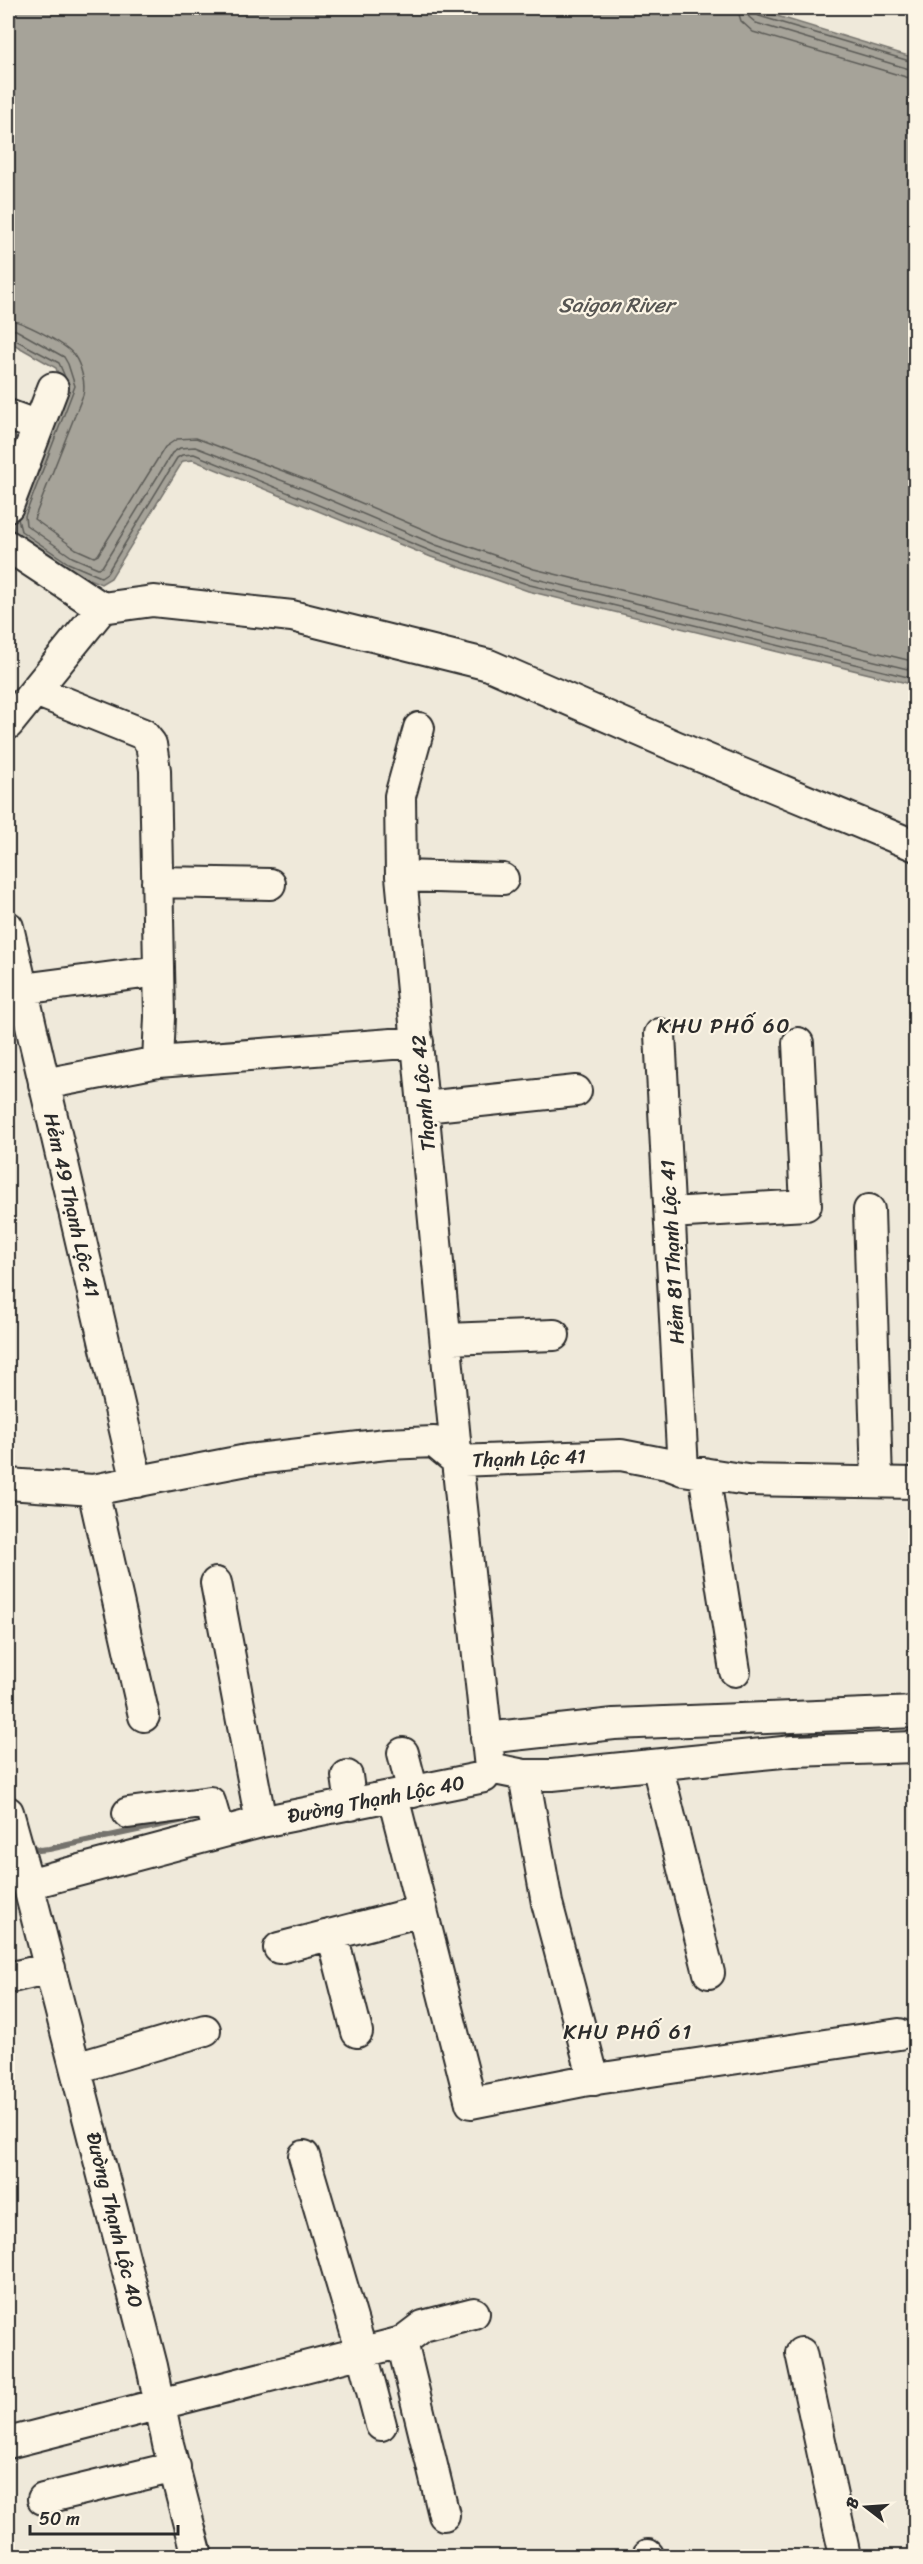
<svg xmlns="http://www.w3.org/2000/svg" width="923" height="2564" font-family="Sriracha,sans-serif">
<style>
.water{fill:#a6a399;stroke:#75736d;stroke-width:1.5}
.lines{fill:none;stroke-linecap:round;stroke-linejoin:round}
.shore{stroke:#5c5b57;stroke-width:1.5}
.stream{stroke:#75736d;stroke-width:6}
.minor-casing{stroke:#2b2b2b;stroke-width:34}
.minor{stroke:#fcf5e5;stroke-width:30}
.labels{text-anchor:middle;stroke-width:4.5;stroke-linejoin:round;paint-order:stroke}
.street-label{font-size:20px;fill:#2b2b2b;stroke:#fcf5e5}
.water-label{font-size:21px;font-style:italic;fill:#565552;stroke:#fcf5e5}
.neighbourhood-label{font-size:21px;letter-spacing:1.5px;fill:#2b2b2b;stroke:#fcf5e5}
</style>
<rect width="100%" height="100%" fill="#efe9da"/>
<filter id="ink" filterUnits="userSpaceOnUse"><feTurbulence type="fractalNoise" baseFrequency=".0167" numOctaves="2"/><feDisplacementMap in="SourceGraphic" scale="12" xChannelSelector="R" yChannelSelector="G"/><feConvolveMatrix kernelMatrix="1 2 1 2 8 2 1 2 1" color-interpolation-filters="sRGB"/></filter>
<g filter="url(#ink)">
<path class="water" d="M8,8h743l164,50v627l-387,-94 -97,-34 -238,-97 -10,1 -72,117 -10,6 -36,-15 -51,-35 -3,-18 48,-139 -3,-9 -48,-27z"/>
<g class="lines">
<path class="shore" d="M737,8l4,13 12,11 163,48
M746,8l3,9 7,6 160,48
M754,8l1,5 4,3 157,47
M8,320c13,0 58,24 66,35 7,10 12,28 9,40l-49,124 42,30 18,8 4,-2 67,-108 12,-8 19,-1 116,44 127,54 95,33 382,93
M8,329l8,1 48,27 4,7 7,22 -50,130 1,9 46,32 26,11 4,-1 70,-114 8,-5 15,-1 114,44 127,54 96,33 384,93
M8,336l51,27 6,14
M18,519l3,12 47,32 33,14 6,-4 70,-115 5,-3 12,-1 239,98 97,33 386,94"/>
<path class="stream" d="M8,571l2,-2
M8,1779l6,25
M28,1845l11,5 10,-1 135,-29"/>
<defs>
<path id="minor" d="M8,415l30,11
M8,506l45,-118
M8,546l94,62 51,-7 139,15 197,49 186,81 241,100
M36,691l107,43 8,10 4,26 5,247 -2,45 -114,22
M8,724l94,-116
M401,876l102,3
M157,882l113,2
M8,927l129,555
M22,989l137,-18
M660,1034l23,436
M158,1062l260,-20
M424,1107l152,-16
M869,1210l8,272
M670,1213l136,-8 -8,-162
M446,1339l108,-4
M704,1473l31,198
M8,1484l85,6 154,-30 139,-16 48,-2 23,19 164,-6 46,9 16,6 64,10 169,3
M93,1490l51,226
M216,1583l45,239
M486,1738l128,-14 302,-12
M403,1753l10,39
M657,1765l52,208
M490,1768l34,7h28l241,-24 123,-4
M524,1775l23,128 47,177
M347,1776l4,29
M393,1797l78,306 112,-22 316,-47
M8,1812l20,72
M128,1813l82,-11 9,31
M332,1934l25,98
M279,1948l143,-37
M8,1978l42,-10
M76,2068l129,-38
M304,2156l58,197 19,72
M402,2342l42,173
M801,2353l44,203
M8,2443l394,-101 21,-16 51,-13
M43,2499l132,-32
M648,2555v1
M197,2556l-29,-112 -16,-78 -124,-482 233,-62 223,-45 6,-9 -33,-307 -56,-585 -1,-80 19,-68"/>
</defs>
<use href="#minor" class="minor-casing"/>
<use href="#minor" class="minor"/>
</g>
</g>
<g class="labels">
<g class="street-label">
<text transform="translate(423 1093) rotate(-95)" y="7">Thạnh Lộc 42</text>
<text transform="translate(72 1205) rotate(77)" y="7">Hẻm 49 Thạnh Lộc 41</text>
<text transform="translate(672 1252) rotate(-93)" y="7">Hẻm 81 Thạnh Lộc 41</text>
<text transform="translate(529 1458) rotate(-2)" y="7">Thạnh Lộc 41</text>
<text transform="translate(376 1799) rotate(-11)" y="7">Đường Thạnh Lộc 40</text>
<text transform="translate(115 2220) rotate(76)" y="7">Đường Thạnh Lộc 40</text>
</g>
<g class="water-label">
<text x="616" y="312">Saigon River</text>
</g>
<g class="neighbourhood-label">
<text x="724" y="1033">KHU PHỐ 60</text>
<text x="628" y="2039">KHU PHỐ 61</text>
</g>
</g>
<rect width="923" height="2564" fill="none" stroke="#fcf5e5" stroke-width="30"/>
<rect x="15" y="15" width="893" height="2534" fill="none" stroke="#2b2b2b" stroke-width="2" filter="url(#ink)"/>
<g transform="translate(866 2507) rotate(287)" stroke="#fcf5e5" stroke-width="4.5" paint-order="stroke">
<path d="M0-4.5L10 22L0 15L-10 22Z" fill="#2b2b2b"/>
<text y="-9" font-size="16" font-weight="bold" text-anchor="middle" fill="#2b2b2b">B</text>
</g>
<path d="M30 2525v9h148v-9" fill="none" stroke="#2b2b2b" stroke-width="3"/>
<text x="39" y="2525" font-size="18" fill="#2b2b2b" stroke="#fcf5e5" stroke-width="4.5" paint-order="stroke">50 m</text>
</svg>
